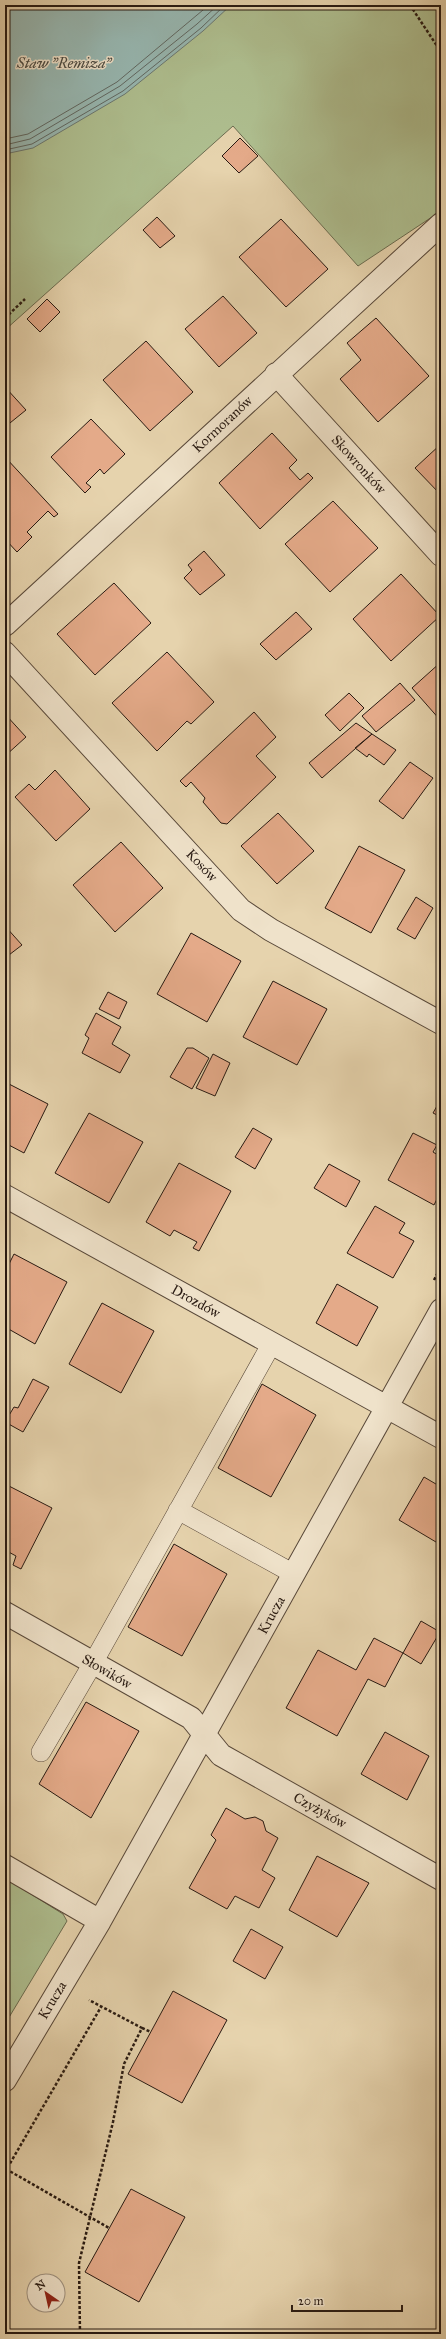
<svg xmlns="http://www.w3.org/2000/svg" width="446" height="2339" font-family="'IM FELL Great Primer',serif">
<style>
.green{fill:#aebe8f;stroke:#6b6c50}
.water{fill:#97b7b1;stroke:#6b7871}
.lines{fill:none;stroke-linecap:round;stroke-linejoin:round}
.shore{stroke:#606862;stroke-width:1}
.building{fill:#e4aa89;stroke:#281a12}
.lane-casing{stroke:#584839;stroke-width:20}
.street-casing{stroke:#584839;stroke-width:24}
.path{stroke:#281a12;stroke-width:2.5;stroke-dasharray:3 2;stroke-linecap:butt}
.lane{stroke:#efe2ca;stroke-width:19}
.street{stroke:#efe2ca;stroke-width:22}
.labels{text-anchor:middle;stroke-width:3;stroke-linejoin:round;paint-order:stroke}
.street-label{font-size:14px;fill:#281a12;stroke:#efe2ca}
.water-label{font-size:15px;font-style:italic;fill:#494942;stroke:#efe2ca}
</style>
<rect width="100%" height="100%" fill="#e6d3ad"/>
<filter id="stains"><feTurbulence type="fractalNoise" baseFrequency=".005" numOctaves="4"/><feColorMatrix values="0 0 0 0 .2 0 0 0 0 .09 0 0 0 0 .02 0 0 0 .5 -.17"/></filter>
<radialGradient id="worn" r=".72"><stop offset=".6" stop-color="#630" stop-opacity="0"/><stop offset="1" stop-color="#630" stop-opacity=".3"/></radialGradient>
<path class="green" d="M5,5h436v206l-83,55 -125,-140 -228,204z
M5,1878l58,36 4,7 -62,103z"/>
<path class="water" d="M5,5h226l-28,26 -78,63 -92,54 -28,6z"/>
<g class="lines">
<path class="shore" d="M5,139l23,-5 89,-52 92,-77
M5,145l25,-6 90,-53 77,-62 21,-19
M5,150l27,-6 91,-53 78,-63 24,-23"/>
</g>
<path class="building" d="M240,138l18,18 -19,17 -17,-17z
M157,217l18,19 -15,12 -17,-18z
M281,219l47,50 -42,38 -47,-50z
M223,296l34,37 -38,34 -34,-38z
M47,299l13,13 -20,20 -13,-13z
M376,318l53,58 -51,46 -38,-43 21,-19 -14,-17z
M146,341l47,51 -43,39 -47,-51z
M5,387l21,23 -21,17z
M91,419l34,35 -21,20 -4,-5 -14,14 5,4 -6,6 -34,-36z
M272,433l25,27 -8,8 11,12 8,-7 5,5 -53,51 -41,-46z
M441,444v51l-26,-27z
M5,457l53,57 -4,3 -6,-6 -21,21 5,5 -15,15 -12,-13z
M333,501l45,47 -48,44 -45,-48z
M204,551l21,24 -25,20 -16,-17 8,-8 -4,-5z
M401,574l39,42 -49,45 -38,-42z
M114,583l37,40 -56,52 -38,-41z
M296,612l16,17 -36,31 -16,-16z
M167,652l47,50 -23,22 -4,-3 -30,30 -45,-48z
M441,662v59l-29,-33z
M400,683l15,17 -39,32 -14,-16z
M349,693l15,15 -24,23 -15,-16z
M254,712l22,25 -20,19 20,21 -49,47 -6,-1 -18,-21 2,-4 -14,-16 -5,5 -6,-6z
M5,714l21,23 -21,19z
M356,723l16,11 -50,44 -13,-15z
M372,734l24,16 -12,15 -15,-11 -2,3 -12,-9z
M410,762l23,16 -30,41 -24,-18z
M55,770l35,39 -34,32 -41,-44 14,-13 6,6z
M278,813l36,38 -37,33 -36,-38z
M121,842l42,46 -48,44 -42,-47z
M359,846l46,24 -34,63 -46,-25z
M416,897l17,11 -18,31 -18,-10z
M5,926l17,19 -17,13z
M191,933l50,28 -34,61 -50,-28z
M273,981l54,28 -30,56 -54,-28z
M108,992l19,10 -8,17 -20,-10z
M96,1013l25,14 -9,17 18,11 -10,18 -38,-20 7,-15 -4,-3z
M187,1048h6l16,10 -17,31 -22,-12z
M213,1054l17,9 -15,33 -19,-8z
M7,1083l41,21 -24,49 -19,-10v-57z
M441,1099v18l-8,-4z
M89,1113l54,29 -34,61 -54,-30z
M253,1128l19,11 -17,30 -20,-12z
M413,1133l24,12 -4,7 8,5v34l-7,14 -46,-25z
M179,1163l52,28 -32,60 -6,-3 4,-6 -23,-12 -4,6 -24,-14z
M329,1164l31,17 -14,26 -32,-19z
M375,1206l30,17 -6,10 15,8 -21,37 -46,-25z
M14,1254l53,28 -32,62 -30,-17v-55z
M337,1284l41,23 -21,39 -41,-23z
M102,1303l52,28 -33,62 -52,-29z
M33,1379l16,8 -26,45 -18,-10 9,-15 4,1z
M262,1384l54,31 -45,82 -53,-29z
M424,1477l17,10v58l-42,-25z
M5,1484l47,24 -31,61 -8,-4 3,-9 -11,-6z
M174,1544l53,30 -45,82 -54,-29z
M421,1621l19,11 -19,32 -18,-11z
M374,1638l29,15 -18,34 -17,-8 -31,57 -51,-28 32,-58 38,20z
M86,1702l53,29 -48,87 -52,-34z
M385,1732l44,24 -22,44 -46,-26z
M226,1808l19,11 10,-2 8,4 3,10 12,7 -16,32 13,8 -16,30 -24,-12 -8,13 -38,-21 27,-48 -5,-5z
M317,1856l52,27 -32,54 -48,-27z
M251,1929l32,18 -18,32 -32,-18z
M173,1991l54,29 -45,83 -54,-29z
M131,2189l54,28 -46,85 -54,-30z"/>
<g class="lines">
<defs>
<path id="lane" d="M178,1510l116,64
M41,1752l52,-89 179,-320"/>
<path id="street" d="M276,374l165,181
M5,625l436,-401
M5,653l236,257 30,20 170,93
M5,1196l436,241
M5,1613l186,105 30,37 220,124
M5,1866l95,55
M5,2080l95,-159 341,-611"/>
</defs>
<use href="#lane" class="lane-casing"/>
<use href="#street" class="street-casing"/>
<path class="path" d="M410,5l31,47
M5,318l20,-19
M434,1280l7,-13
M142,2028l9,4
M6,2169l103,59
M5,2172l96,-165
M80,2334l-1,-71 34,-141 11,-58 18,-36 -53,-28"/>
<use href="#lane" class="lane"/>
<use href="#street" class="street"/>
</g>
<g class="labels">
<g class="street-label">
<text transform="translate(222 424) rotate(-43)" y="5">Kormoranów</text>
<text transform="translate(359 464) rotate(48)" y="5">Skowronków</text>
<text transform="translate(202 865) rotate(47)" y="5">Kosów</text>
<text transform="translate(196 1301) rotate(29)" y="5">Drozdów</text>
<text transform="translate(271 1615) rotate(-61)" y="5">Krucza</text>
<text transform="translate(107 1671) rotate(30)" y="5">Słowików</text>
<text transform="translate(320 1810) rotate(29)" y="5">Czyżyków</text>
<text transform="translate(52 2000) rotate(-59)" y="5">Krucza</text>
</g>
<g class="water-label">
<text x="64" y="68">Staw "Remiza"</text>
</g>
</g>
<rect width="446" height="2339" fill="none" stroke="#e6d3ad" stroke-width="20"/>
<rect x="6" y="6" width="434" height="2327" fill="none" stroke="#281a12" stroke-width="2"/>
<rect x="10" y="10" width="426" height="2319" fill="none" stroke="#281a12"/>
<g transform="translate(46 2293) rotate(326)"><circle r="19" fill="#efe2ca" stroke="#9f9280"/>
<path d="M0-3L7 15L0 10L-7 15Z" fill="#8f2418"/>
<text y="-6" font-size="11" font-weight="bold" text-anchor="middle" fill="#281a12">N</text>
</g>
<path d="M292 2305v6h110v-6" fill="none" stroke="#281a12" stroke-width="2"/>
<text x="298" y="2305" font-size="12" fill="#281a12" stroke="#efe2ca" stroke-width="3" paint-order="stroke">20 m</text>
<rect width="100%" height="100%" filter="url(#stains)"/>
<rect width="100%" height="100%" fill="url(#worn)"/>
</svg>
